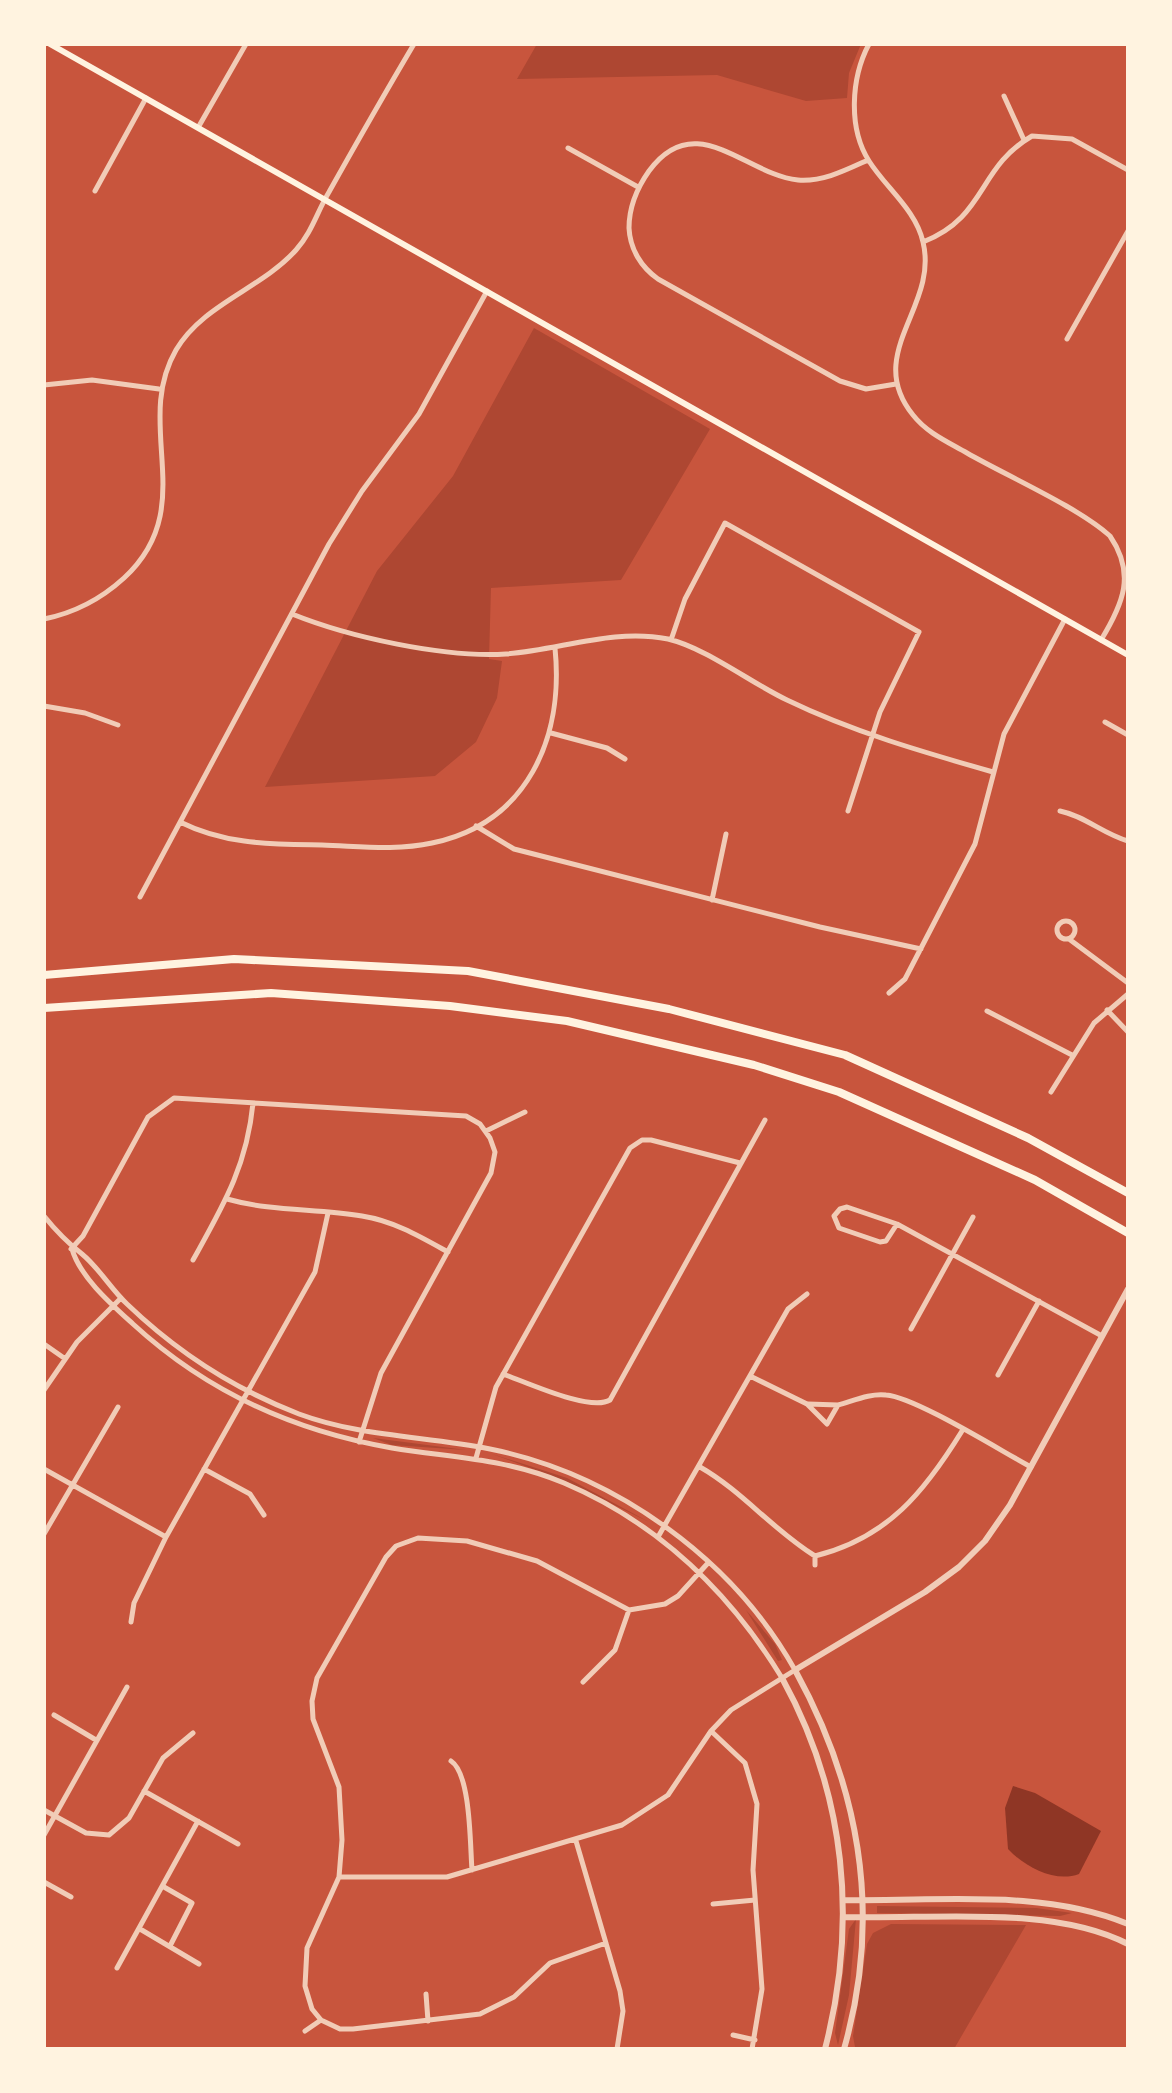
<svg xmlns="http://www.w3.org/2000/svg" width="1172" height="2093" font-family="'Noto Sans',sans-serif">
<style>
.green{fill:#ae4732}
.water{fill:#8f3625}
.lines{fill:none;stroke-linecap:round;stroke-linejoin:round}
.minor{stroke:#f1ccb7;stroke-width:5}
.tertiary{stroke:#f1ccb7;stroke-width:6}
.secondary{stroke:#fff3e0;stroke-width:6}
.motorway{stroke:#fff3e0;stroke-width:8}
</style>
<rect width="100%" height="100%" fill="#c8553d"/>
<path class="green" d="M537,44h324l-12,29 -2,25 -41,3 -89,-26 -200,4z
M534,328l176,101 -89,151 -130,8 -2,71 13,2 -5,37 -21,44 -41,34 -170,11 112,-216 76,-95z
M373,1438l93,12 -74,-5z
M492,1454l75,24 82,44 -86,-42z
M746,1610l29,34 7,16 -4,1z
M877,1906l159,2 36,5 -12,3 -183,-3z
M856,1919l-7,76 -11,50 -3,-12 14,-104z
M891,1924l135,1 -72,124 -99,-2 -2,-11 14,-92 6,-11z"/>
<path class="water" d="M1013,1786l22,7 66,38 -22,43c-24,9 -54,-7 -71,-25l-3,-41z"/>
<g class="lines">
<path class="minor" d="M869,44c-18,34 -21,84 0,117 17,27 47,49 54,81 16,65 -60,111 -10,173 14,18 35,27 54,38 40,23 111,54 143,83 26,38 13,68 -9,104
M1004,96l20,44
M199,126l47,-82
M568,148l70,39
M868,160c-22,10 -45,22 -70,20 -52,-5 -102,-73 -149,-9 -12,17 -20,36 -20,57 1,21 12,39 29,51l182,102 26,8 30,-5
M95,191l51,-93
M923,242c64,-25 54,-74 109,-106l40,3 56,31
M1067,339l61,-108
M44,385l48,-5 67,9
M292,614c57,23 152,44 214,40 54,-4 107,-26 162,-15 38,9 83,44 119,61 66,32 136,52 206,72
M44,619c30,-6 57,-20 80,-41 77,-71 8,-152 52,-228 27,-46 85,-61 120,-100 16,-18 21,-38 33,-58 28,-50 56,-99 85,-148
M671,640l14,-41 40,-76 194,109 -39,80 -32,99
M44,706l41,7 33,12
M1105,722l23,13
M551,733l56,15 18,11
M1060,811c25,5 43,23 68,30
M180,822c46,23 92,22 142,23 36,1 74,6 110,-2 96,-20 132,-106 123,-195
M476,826l38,23 306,78 101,22
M140,897l189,-353 33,-53 57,-77 68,-123
M712,900l14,-66
M1057 930a9 9 0 1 1 18 0a9 9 0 1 1-18 0Z
M1069,939l59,44
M889,993l16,-14 70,-135 29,-110 61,-115
M1107,1010l21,22
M987,1011l85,44
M1051,1092l43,-69 34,-29
M486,1131l39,-19
M227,1199c46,13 90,9 135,17 32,5 59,21 86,36
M847,1207l50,17 -11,17 -6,1 -41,-14 -5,-12 6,-7z
M44,1216c12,15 24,27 38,38 17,14 29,35 45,50 50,48 107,85 172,110 62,23 127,22 191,35 125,25 243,110 305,221l-64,40 -20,21 -43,64 -46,30 -175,52h-108
M897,1224l205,112
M71,1249l12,-13 65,-119 26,-19 292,18 14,8 10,14 5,14 -4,21 -110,200 -22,69
M72,1249c8,28 39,55 61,75 74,68 160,107 259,124 61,10 112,10 172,35 94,40 165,108 218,195
M193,1260c30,-54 54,-94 60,-157
M911,1329l62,-112
M44,1344l20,14
M503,1374c23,8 87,38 107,26l155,-280
M998,1375l41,-74
M750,1376l57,28 20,20 11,-19c15,-4 32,-12 48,-10 29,2 115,56 145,72
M44,1390l33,-48 44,-44
M808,1404l30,1
M476,1458l20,-71 134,-239 12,-8h9l89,23
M700,1467c42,24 73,63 115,89 73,-18 110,-65 147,-125
M44,1469l122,68
M204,1469l46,25 14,21
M44,1534l74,-127
M658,1537l130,-228 19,-15
M815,1556v9
M131,1622l3,-19 32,-66 149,-265 13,-59
M583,1682l32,-32 14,-40
M54,1715l42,25
M711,1731l34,32 12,41 -4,66 9,119 -10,60
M451,1761c20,13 19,85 21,109
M144,1791l94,53
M44,1810l42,23 23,2 20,-17 34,-60 30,-25
M44,1835l83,-148
M576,1841l44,150 3,20 -6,38
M44,1882l27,15
M164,1887l28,16 -22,43
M713,1904l42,-4
M140,1929l59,35
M606,1943l-56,20 -36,34 -34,17 -127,15h-13l-19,-9 -9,-11 -7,-23 2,-38 32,-71 3,-37 -3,-53 -26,-68 -1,-18 5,-23 69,-121 10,-11 22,-8 49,3 70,20 92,49 36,-6 13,-8 30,-33
M117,1968l81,-147
M426,1994l2,27
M305,2031l16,-11
M733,2035l22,5"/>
<path class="tertiary" d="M782,1678c64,116 76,244 43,371
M844,1900c94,2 196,-12 284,24
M844,1917c86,3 207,-13 284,27
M844,2049c38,-133 17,-259 -49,-379l130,-78 34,-25 26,-26 25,-36 118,-216"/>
<path class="secondary" d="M50,44l1078,611"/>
<path class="motorway" d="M44,975l190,-16 234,12 201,38 176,46 183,83 100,55
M44,1008l227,-15 179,13 117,15 187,44 85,27 196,88 93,53"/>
</g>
<rect width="1172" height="2093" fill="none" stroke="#fff3e0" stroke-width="92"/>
</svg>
